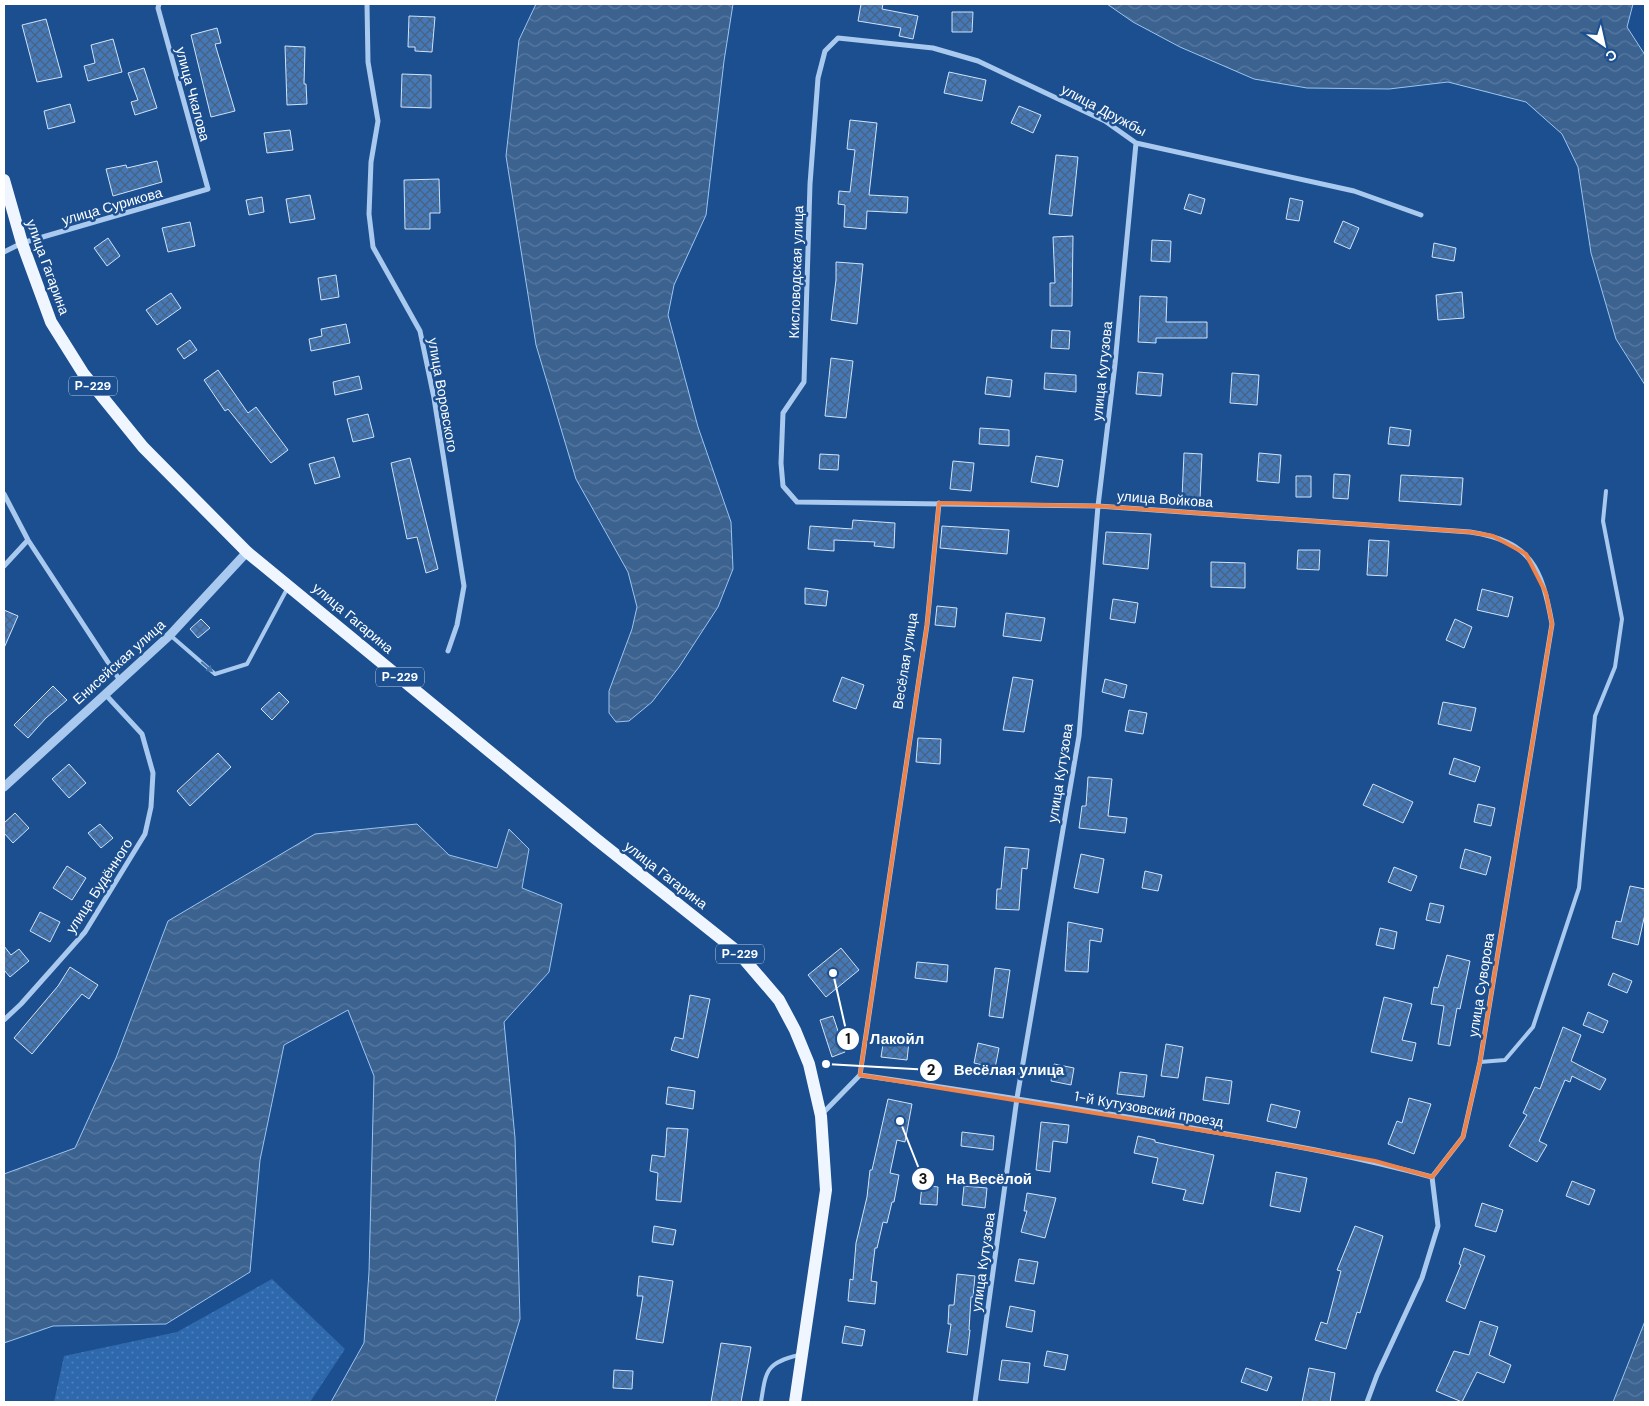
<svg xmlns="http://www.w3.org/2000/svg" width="1649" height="1406" font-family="'DM Sans',sans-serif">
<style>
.grass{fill:url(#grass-dots)}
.water{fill:url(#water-waves);stroke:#9cc4f0}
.building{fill:url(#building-cross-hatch);stroke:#cfe3fa}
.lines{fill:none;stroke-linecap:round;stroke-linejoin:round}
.service{stroke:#a9c9ee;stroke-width:4}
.minor{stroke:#a9c9ee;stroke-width:5}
.tertiary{stroke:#a9c9ee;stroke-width:9}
.primary{stroke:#f0f6ff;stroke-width:12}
.oneway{fill:#4674ac}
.marked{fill:none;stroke:#ee8249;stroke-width:4;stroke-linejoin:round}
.labels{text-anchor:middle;stroke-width:5;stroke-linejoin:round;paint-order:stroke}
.shield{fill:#1b4f8f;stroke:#bbcadd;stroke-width:1}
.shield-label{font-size:12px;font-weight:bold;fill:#fff}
.street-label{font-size:14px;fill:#fff;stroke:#1b4f8f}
.leader{fill:none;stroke:#fff;stroke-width:2}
.callout-dot{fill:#fff;stroke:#1b4f8f;stroke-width:2}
.mark-label{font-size:15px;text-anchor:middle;font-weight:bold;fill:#111}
.callout-label{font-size:15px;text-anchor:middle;font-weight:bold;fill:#fff;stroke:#1b4f8f;stroke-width:5;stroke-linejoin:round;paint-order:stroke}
</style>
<defs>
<pattern id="grass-dots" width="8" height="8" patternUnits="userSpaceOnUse" patternTransform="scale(1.25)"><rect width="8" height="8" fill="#2e69ad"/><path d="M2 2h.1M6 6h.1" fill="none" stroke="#4d80b9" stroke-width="1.8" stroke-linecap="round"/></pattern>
<pattern id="water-waves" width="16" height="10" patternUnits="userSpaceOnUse" patternTransform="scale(1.25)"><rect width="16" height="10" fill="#3c6290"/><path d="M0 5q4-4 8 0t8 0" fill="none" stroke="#597aa1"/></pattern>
<pattern id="building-cross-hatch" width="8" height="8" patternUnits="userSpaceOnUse" patternTransform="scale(1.25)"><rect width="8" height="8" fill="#4478b7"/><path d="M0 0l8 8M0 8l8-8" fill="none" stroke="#486282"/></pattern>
</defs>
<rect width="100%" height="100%" fill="#1b4f8f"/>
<path class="grass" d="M272,1279l73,70 -35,53h-256l10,-46 113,-24z"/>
<path class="water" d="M536,4h197l-9,57 -18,154 -32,70 -6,30 30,112 33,95 2,47 -15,38 -39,60 -27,35 -23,19 -13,1 -7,-9v-22l23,-62 5,-22 -9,-35 -52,-93 -40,-134 -30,-189 13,-116z
M1107,4h526l-6,23 18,28v330l-29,-46 -25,-86 -13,-86 -16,-33 -36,-32 -78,-20 -59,7 -82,-1 -53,-9 -74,-32 -47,-25z
M417,824l32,31 48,13 12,-39 20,20 -7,39 40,16 -13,68 -45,50 11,116 5,181 -25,83h-164l33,-59 5,-71 5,-196 -26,-66 -64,35 -24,115 -10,112 -84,52 -113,2 -49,17v-169l71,-26 41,-90 52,-137 147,-87z
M1645,1321v81h-32z"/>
<path class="building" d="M861,4h22l-1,5 36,7 -5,23 -14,-3 2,-8 -43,-7z
M952,12h21l-1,20h-20z
M409,16l26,1 -3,35 -17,-1v-4h-7z
M46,19l16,58 -25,5 -15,-57z
M217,28l4,15 -6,1 20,67 -24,6 -20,-82z
M113,39l9,33 -34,9 -4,-15 11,-3 -4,-18z
M285,46l20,1 -1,37h2l1,20 -20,1z
M144,68l13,40 -22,7 -4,-13 7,-2 -10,-27z
M949,72l37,8 -4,21 -38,-8z
M402,74l29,1v33l-30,-1z
M70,104l5,18 -27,7 -4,-18z
M1019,106l22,9 -8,18 -22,-10z
M850,120l27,3 -8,72 39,2 -1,16 -40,-2 -1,18 -22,-2 1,-22 -7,-1 1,-13 11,1 5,-42 -8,-1z
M290,130l3,20 -26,3 -3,-20z
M1056,155l22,2 -6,59 -23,-2z
M157,161l5,21 -49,14 -7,-27 20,-4 1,3z
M439,179l1,34h-10v16h-25l-1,-49z
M1189,194l16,5 -4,15 -17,-5z
M310,195l5,24 -25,4 -4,-24z
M262,197l2,15 -15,3 -3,-15z
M1290,198l13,3 -4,20 -13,-2z
M1343,221l16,7 -9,21 -16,-7z
M190,222l5,24 -27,6 -6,-24z
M1073,236l-1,70h-22v-23h5l-2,-46z
M108,238l12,18 -13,10 -13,-18z
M1152,240l19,1 -1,21 -19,-1z
M1434,243l22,5 -2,13 -22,-4z
M836,262l27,2 -6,60 -26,-4 5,-40z
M336,275l3,22 -18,3 -3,-22z
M1462,292l2,26 -26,2 -2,-25z
M171,293l10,15 -24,17 -11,-15z
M1140,296l27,1 -1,25h41v16h-51v5l-18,-1z
M346,324l4,19 -39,8 -2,-12 13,-3 -1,-7z
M1052,330l18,1 -1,18 -18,-1z
M190,340l7,10 -13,9 -7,-10z
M831,358l22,3 -7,57 -21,-2z
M218,370l30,43 8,-6 32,43 -17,13 -43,-54 -3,2 -21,-31z
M1138,372l25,2 -2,22 -25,-2z
M1045,373l31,2v17l-32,-3z
M1232,373l27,2 -2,30 -27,-2z
M359,376l3,13 -27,6 -2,-13z
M987,377l25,3 -2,17 -25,-3z
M368,414l6,23 -21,5 -6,-23z
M1390,427l21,3 -2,16 -21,-2z
M980,428l29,2v16l-30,-2z
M1184,453l18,1 -2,45 -18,-1z
M1259,453l22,2 -2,28 -22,-2z
M820,454l19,1 -1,15 -19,-1z
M1036,456l27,4 -5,27 -27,-5z
M334,457l6,20 -25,7 -6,-20z
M410,458l28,111 -12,4 -9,-36 -10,2 -16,-76z
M953,461l21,2 -3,28 -21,-2z
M1334,474l16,1 -2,24 -15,-1z
M1401,475l62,3 -2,27 -62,-4z
M1296,476h15v21h-15z
M853,520l42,3 -1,25 -20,-2 1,-4 -41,-2v11l-26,-2 2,-23 42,3z
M942,526l67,4 -2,24 -67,-6z
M1106,532l45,2 -3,35 -45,-5z
M1369,540l20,1 -2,35 -20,-1z
M1298,550h22l-1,20 -22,-1z
M1211,562l34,1v25l-34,-1z
M805,588l23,3 -2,15 -21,-2z
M1482,589l31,8 -5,20 -31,-7z
M1113,599l25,4 -3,20 -25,-4z
M937,606l20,2 -2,19 -20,-2z
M4,610l14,6 -14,32z
M1006,613l39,5 -4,23 -38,-5z
M201,619l9,9 -12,10 -8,-9z
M1455,619l17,8 -8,21 -18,-8z
M842,677l22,8 -8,24 -23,-8z
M1013,677l20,3 -9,52 -21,-2z
M1105,679l22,6 -3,13 -22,-6z
M53,686l14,14 -21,18 -18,20 -14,-13z
M279,692l10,10 -17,18 -11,-11z
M1443,702l33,6 -5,23 -33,-7z
M1129,710l18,3 -4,21 -18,-3z
M918,738l23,1 -1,25 -24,-2z
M218,753l13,14 -41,39 -13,-15z
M1454,758l26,9 -5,15 -26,-8z
M69,764l17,19 -17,15 -17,-19z
M1088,777l24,2 -4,37 19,2 -2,15 -46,-5 3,-22h4z
M1373,784l40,18 -10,21 -40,-18z
M1478,804l17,4 -4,18 -17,-4z
M15,813l14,15 -16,15 -9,-10v-10z
M100,824l13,14 -12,10 -13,-15z
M1005,847l24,2 -2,20 -5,-1 -3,42 -23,-1 1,-20h4z
M1465,849l26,8 -5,18 -26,-7z
M1081,854l23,5 -6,34 -24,-5z
M67,866l19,12 -14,22 -19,-12z
M1394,867l23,9 -6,15 -23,-9z
M1145,871l17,4 -4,16 -16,-3z
M1630,886l15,3v25l-7,31 -26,-7 4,-17 5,1z
M1430,903l14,3 -4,17 -14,-3z
M40,912l20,10 -10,20 -20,-11z
M1068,922l35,7 -2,13 -11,-2 -2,32 -23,-1z
M1380,928l17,4 -3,17 -18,-4z
M4,946l7,9 8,-6 10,12 -19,16 -6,-7z
M841,948l18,22 -33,27 -18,-22z
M1447,955l23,6 -10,48 -3,-1 -7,38 -12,-2 6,-38 -13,-2 3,-17 4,1z
M917,962l31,3 -1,17 -32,-4z
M70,967l28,18 -9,14 -7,-5 -50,60 -18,-16 44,-52z
M995,968l15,2 -7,48 -14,-2z
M1613,973l19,8 -5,12 -19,-8z
M690,995l20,4 -12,59 -27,-8 4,-13 8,2z
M1384,997l28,7 -10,36 14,3 -4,18 -41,-9z
M1588,1012l20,9 -5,12 -20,-8z
M833,1016l12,36 -13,5 -12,-37z
M1563,1027l18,8 -10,26 35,18 -6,11 -28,-14 -2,6 -5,-2 -26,61 8,4 -10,17 -28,-16 18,-31 -4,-2 12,-26 5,2z
M884,1038l25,3 -2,19 -26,-3z
M978,1043l21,5 -4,20 -21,-5z
M1166,1044l17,3 -5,31 -17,-2z
M1054,1064l20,4 -3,17 -20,-4z
M1120,1072l27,3 -3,22 -27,-3z
M1206,1077l26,4 -3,23 -26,-4z
M668,1087l27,4 -2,18 -27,-5z
M1409,1098l22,6 -17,50 -26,-10 9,-23 5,2z
M888,1099l24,5 -7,38 -8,-2 -7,33 9,2 -5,27h-2l-5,21 -4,-1 -6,26h-2l-4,33 6,1 -2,22 -27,-3 2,-22 3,1 3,-37 11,-46 3,-27h2z
M1271,1104l29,7 -4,17 -29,-7z
M1041,1122l28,3 -2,18 -14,-2 -3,31 -14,-2z
M667,1128l21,1 -7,73 -25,-2 2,-27 -8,-2 2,-16 13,2z
M962,1132l32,4 -1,14 -32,-4z
M1138,1136l17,4v2l59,13 -11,49 -20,-4 3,-10 -34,-7 6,-25 -24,-5z
M1276,1172l31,6 -7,34 -30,-6z
M1572,1181l23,9 -6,15 -23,-9z
M922,1185l16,2 -1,18 -17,-1z
M964,1186l23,2 -2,20 -23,-3z
M1027,1193l29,5 -11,40 -24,-6 6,-21h-3z
M1482,1203l21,7 -7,22 -21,-6z
M654,1226l22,4 -3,15 -21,-3z
M1355,1226l28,10 -23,77 -3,-1 -11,37 -31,-9 6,-18 6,2 14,-53 -4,-1z
M1464,1248l21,8 -20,53 -19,-8 15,-36 -2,-1z
M1019,1259l19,3 -4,22 -19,-3z
M957,1274l18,2 -2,21h-2l-2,33h1l-3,25 -20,-3 4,-28h-3l1,-19h5z
M639,1276l34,5 -10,62 -27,-4 7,-43h-6z
M1010,1306l25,5 -3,21 -26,-5z
M1480,1321l18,6 -9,28 22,10 -7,18 -27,-11 -15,30 -26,-11 18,-40 15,4z
M845,1326l20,4 -3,16 -20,-3z
M721,1343l30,4 -10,55h-30z
M1047,1351l21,4 -3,15 -21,-4z
M1002,1360l28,3 -2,20 -29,-3z
M1246,1368l26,9 -5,14 -26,-9z
M1309,1368l26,5 -5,29h-28z
M614,1370l19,1 -1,18 -19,-1z"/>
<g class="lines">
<path class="service" d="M170,635l45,39 32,-10 40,-75
M1480,1062l25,-2 28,-33 46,-139 16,-172 20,-49 7,-48 -19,-98 3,-30
M761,1402c5,-32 5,-39 38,-47"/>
<path class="minor" d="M367,4l1,58 10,59 -7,41 -2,52 4,33 47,84 14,67 30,188 -7,39 -9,26
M4,252l18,-9 186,-54 -50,-181 1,-4
M4,494l24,46 91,139
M4,566l24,-26
M4,1020l17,-16 64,-72 60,-98 6,-27 2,-34 -11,-39 -37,-40
M860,1075c111,16 221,34 332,53 81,14 161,27 240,49
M822,1114l38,-39 67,-450 12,-122
M975,1402l42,-304 62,-362 19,-230 17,-142 21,-221
M1367,1402l10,-27 45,-97 16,-52 -6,-49 31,-40 17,-75 72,-438c-10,-56 -21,-83 -82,-92l-372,-26 -301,-4 -14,-16 -2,-23 2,-50 21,-31 6,-198 8,-106 7,-27 13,-13 95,10 45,13 127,60 31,22 218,48 67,24"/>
<path class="tertiary" d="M4,787l166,-152 77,-83"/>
<path class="primary" d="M4,180l18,63 29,79 32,51 60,74 104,105 349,287 142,113 41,48 16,30 14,34 12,52 5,74 -31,212"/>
</g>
<defs><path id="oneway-solid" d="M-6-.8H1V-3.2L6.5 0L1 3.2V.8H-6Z" transform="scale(1.25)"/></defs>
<use class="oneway" href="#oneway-solid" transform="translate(207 667) rotate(41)"/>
<path class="marked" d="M939,503l159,3 372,26 23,4 33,18 20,39 6,31 -72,438 -17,75 -31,40 -57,-16 -133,-24 -382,-62 67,-450z"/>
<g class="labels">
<g class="shield">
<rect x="69" y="376.5" width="48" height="19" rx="4"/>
<rect x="376" y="667.5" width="48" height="19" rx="4"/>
<rect x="716" y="944.5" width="48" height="19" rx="4"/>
</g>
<g class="shield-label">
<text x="93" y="390">Р-229</text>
<text x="400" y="681">Р-229</text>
<text x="740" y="958">Р-229</text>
</g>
<g class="street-label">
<text transform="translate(193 94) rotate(75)" y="5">улица Чкалова</text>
<text transform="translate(1104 110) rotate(28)" y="5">улица Дружбы</text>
<text transform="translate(112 206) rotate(-16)" y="5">улица Сурикова</text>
<text transform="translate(48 267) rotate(70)" y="5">улица Гагарина</text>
<text transform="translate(796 272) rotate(-88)" y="5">Кисловодская улица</text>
<text transform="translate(1102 371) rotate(-84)" y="5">улица Кутузова</text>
<text transform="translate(443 395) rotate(80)" y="5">улица Воровского</text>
<text transform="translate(1165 499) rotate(4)" y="5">улица Войкова</text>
<text transform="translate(353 618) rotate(40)" y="5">улица Гагарина</text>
<text transform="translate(905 661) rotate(-81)" y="5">Весёлая улица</text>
<text transform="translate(119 662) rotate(-42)" y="5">Енисейская улица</text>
<text transform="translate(1060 773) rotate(-81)" y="5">улица Кутузова</text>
<text transform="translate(666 875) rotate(38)" y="5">улица Гагарина</text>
<text transform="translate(99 886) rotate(-57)" y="5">улица Будённого</text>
<text transform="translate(1481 985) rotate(-81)" y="5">улица Суворова</text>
<text transform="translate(1149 1109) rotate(10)" y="5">1-й Кутузовский проезд</text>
<text transform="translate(983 1262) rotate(-82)" y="5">улица Кутузова</text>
</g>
</g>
<path class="leader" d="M833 973L848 1039M826 1064L931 1070M900 1121L923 1179"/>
<g class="callout-dot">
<circle cx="833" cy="973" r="5"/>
<circle cx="826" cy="1064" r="5"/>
<circle cx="900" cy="1121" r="5"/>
<circle cx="848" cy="1039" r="12"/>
<circle cx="931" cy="1070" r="12"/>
<circle cx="923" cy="1179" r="12"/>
</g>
<g class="mark-label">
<text x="848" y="1044">1</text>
<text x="931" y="1075">2</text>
<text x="923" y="1184">3</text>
</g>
<g class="callout-label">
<text x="897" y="1044">Лакойл</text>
<text x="1009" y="1075">Весёлая улица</text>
<text x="989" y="1184">На Весёлой</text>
</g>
<rect width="1649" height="1406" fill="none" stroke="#ffffff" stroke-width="10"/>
<g transform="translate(1604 45) rotate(146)" stroke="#1b4f8f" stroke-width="4" paint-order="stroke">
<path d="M0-4L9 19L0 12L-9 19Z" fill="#ffffff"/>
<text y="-8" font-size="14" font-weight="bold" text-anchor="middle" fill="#ffffff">С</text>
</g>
</svg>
